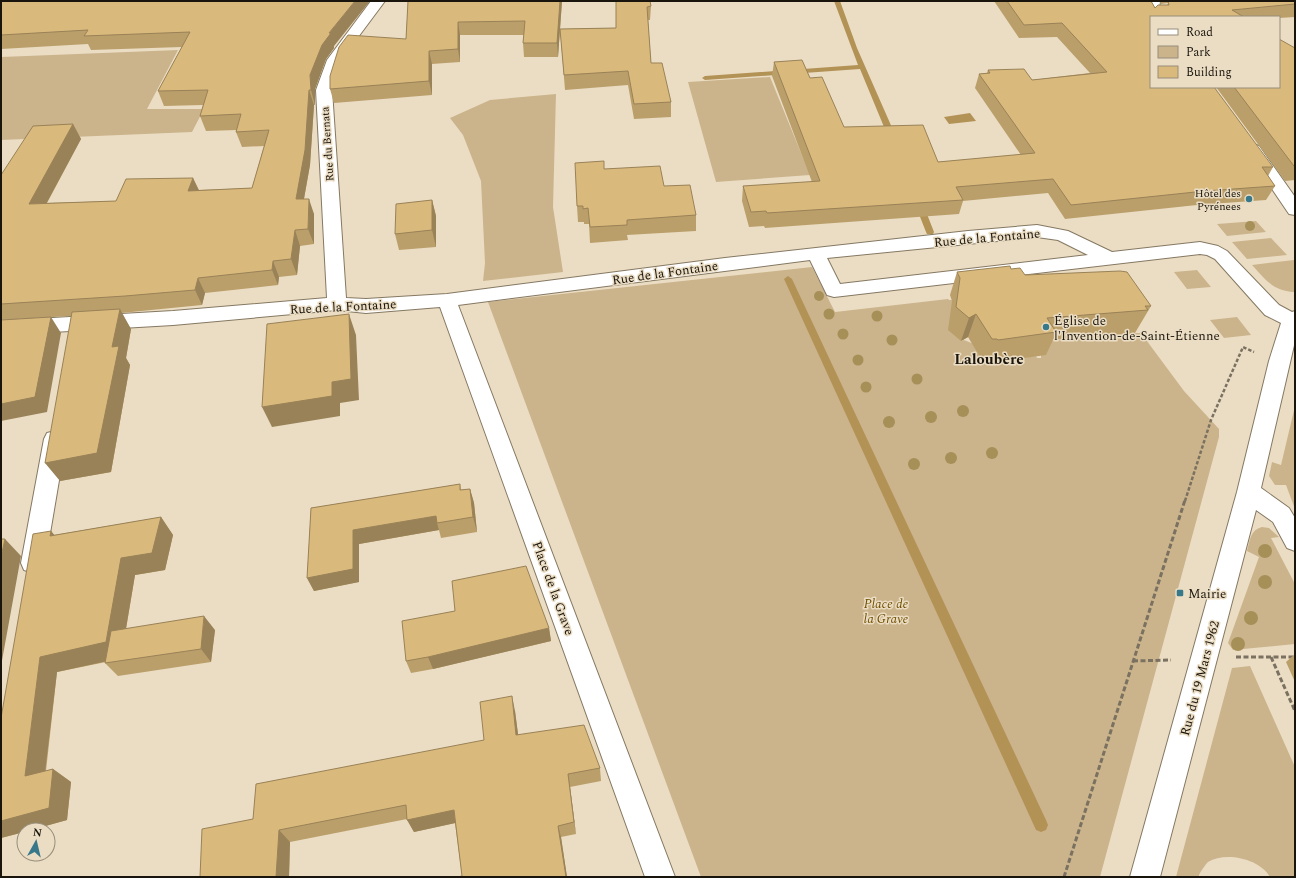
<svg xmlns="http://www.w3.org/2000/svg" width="1296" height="878" font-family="Spectral,serif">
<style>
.green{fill:#cbb48c}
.water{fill:#b39256}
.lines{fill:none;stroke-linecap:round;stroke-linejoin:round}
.stream{fill:#b39256;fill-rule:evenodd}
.minor-casing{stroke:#857862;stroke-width:2}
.major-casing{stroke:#857862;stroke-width:2}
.path-far1{stroke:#7a7160;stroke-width:2.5;stroke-dasharray:3.5 2;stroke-linecap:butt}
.path{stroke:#7a7160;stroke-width:3;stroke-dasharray:5 2.5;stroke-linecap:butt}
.minor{fill:#fff;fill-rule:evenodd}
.major{fill:#fff;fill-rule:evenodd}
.tree{fill:#a78f58}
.wall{fill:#bb9f6b}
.shaded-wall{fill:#998257}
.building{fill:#dab97c;stroke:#998257}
.poi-dot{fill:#37788b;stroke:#ebddc4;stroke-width:1.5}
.labels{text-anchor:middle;stroke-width:3;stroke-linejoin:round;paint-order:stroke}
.far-street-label{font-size:11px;fill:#1a150c;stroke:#ebddc4}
.far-poi-label{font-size:11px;fill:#1a150c;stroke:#ebddc4;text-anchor:end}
.street-label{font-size:13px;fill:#1a150c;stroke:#ebddc4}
.poi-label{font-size:13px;fill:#1a150c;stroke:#ebddc4;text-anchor:start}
.park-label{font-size:13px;font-style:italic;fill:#6f4f00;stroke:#ebddc4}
.quarter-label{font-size:15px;font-weight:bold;fill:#1a150c;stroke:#ebddc4}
</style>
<rect width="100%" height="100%" fill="#ebddc4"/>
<path class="green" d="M178,50l-31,59h57l-12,23 -191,8v-83z
M770,77l40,98 -94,7 -28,-100z
M556,94l-3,113 10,65 -80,9 2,-18 -4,-82 -18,-46 -13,-17 40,-18z
M1256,221l10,11 -39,4 -10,-12z
M1271,238l16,17 -40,4 -15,-17z
M1294,260l1,2 -1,30c-22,-2 -28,-12 -42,-27z
M812,267l23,45 113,-13 1,1h3l9,41 3,-1 10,4 9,18h4l2,1 47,-7 1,2h4v-3l12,-16 2,2 6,-1 -2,-2 18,-2 1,2h6l-2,-3 18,-2 3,3 24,-6 3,3h11l43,58 35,38v8l-119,440h-399l-213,-575z
M1197,270l14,17 -24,2 -13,-17z
M1237,317l14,18 -27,3 -14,-18z
M1295,406v103l-9,-24h-11l-6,-9 3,-14 9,3z
M1262,527l7,1 10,9 -8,1 24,46v60l-62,6 -5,-7 31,-86 -12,-6c3,-10 3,-21 15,-24z
M1250,666l45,101v110h-25c-10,-18 -44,-26 -62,-15 -3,3 -7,9 -9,13v2h-23l56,-209z"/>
<path class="water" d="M970,113l6,8 -27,3 -5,-7z"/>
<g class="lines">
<path class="stream" d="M834,1h6l17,47 40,91 -1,2h-6l-1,-2 -29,-70 -155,11 -3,-2 3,-2 153,-11z
M916,202h6l1,2 11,28 -1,2h-6l-1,-2 -11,-28z
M788,276l4,3 254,541 2,5 -2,5 -5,2 -5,-2 -252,-551z"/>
<defs>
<path id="minor" d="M371,1h14l-44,59 -9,30 14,208 20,1 81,-5 278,-36 243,-27 69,-6 31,6 44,21 88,-10 18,4 9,5 52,54 13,7 3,-1v30l-34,147 28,20 6,10v33l-8,-3 -14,-26 -17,-12 -96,367h-30l107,-385 32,-131 12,-38 -16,-8 -50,-56 -8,-4 -7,-1 -366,43 -7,-2 -17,-35 -352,45 217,572h-30l-205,-570 -74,6 -29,-3 -164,15 -172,10v-14l172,-10 154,-13 -11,-208 11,-30zM1037,237l21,3 30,15 -248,29 -13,-26z
M55,431l8,2 3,6 -21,124 -3,7 -9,3 -9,-3 -3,-7 23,-124 3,-6z"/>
<path id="major" d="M1146,1h14l-1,9 3,7h-11l-1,3 -5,-10z
M1253,144l6,2 36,51v18l-6,-1 -44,-65 2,-3z"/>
</defs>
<use href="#minor" class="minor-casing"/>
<use href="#major" class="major-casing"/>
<path class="path-far1" d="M1185,501l26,-81 32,-73 11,5"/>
<path class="path" d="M1236,657h59
M1271,657l24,54
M1133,661l38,-1
M1064,877l121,-377"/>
<use href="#minor" class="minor"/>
<use href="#major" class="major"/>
</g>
<g class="tree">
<circle cx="1250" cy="226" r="5"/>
<circle cx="819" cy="296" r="5"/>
<circle cx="829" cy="314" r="5.5"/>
<circle cx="877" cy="316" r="5.5"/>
<circle cx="843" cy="334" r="5.5"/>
<circle cx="892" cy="340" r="5.5"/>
<circle cx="858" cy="360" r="5.5"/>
<circle cx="917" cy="379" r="5.5"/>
<circle cx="866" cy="387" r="5.5"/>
<circle cx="963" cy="411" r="6"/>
<circle cx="931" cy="417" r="6"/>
<circle cx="889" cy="422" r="6"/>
<circle cx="992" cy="453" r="6"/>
<circle cx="951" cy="458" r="6"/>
<circle cx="914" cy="464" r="6"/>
<circle cx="1265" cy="551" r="7"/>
<circle cx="1265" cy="582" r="7"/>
<circle cx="1251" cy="618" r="7"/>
<circle cx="1238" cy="644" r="7"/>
</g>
<path class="wall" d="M1,1l333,45v2l-8,11 -11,30v16h-1l-4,60 -6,34 10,15v30l-14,2 -3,29 -18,2 -1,8 -73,8 -3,12 -81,8 10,16 -5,29 4,7 -19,107 -51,9 11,-165 -70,4v-145l72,-51 8,15 -34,64 69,-2 77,-23 6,12 53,-2 12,-42 -22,1 -6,-15 1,-2 -31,1 -6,-15 3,-11 -39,1 -6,-15 24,-44 -91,3 -3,-6 -87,5z
M408,1h154l-2,28 56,-1v-27l35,5 -1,14h-2l3,43 20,39v15l-37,2 -6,-34 -63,5 -5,-61 -2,28h-34l-1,-14 1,-8h-64v27l-28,2v31l-98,8 -4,-14 76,-50z
M994,1h157l4,7 12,-3 1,-2 -7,1 -1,-3h135v16l-16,1v-1h-128l122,150 -5,9 7,10 -9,14 -69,5 -132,14 -17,-26 -85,8 -4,13 -194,14 -1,-2 -15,1 -7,-26 1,-15 69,-4 -40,-106 2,-14 36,16 34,49 94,35 83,-7 -46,-67 4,-14 8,-1 1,-3 44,10 58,-7 -33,-36 -38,1z
M1295,48v132l-10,1 -69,-94h63z
M604,169l60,17 32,29v16l-69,4 1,5 -38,3 -1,-19h-5v-2h-6l-1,-16z
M432,200l4,16v31l-37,3 -4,-16z
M1011,269l14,6 126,31 -16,27 -82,7 -7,15 -58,8 -1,-1h-4l-15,-25 -7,4 -13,-11 4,-29 -2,-6 7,-23z
M460,484l1,6 9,-1 4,14 3,29 -36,6 -2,-8 -80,14v38l-45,9 -7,-13 4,-70z
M161,517l12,18 -8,35 -30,5 -9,54 89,1 -4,32 -93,14 -13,-13 1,-1 -49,10 -11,99 7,-2 18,13 -4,38 -36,10h-7v2l-23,6v-120l50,-187 3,4z
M549,628l2,13 -118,28 -22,4 -5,-12z
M1295,654v28l-9,-20z
M515,711l3,24 82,33 1,13 -31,6 6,47 -15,3 6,40h-110l5,-1 -7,-53 -41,9 -7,-13 -117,23 -1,35h-89l53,-58 231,-79z"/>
<path class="shaded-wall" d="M355,1h15l-36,45v2l-8,11 -11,30v16l-4,-15 -1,-15 12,-30 7,-12z
M560,1h2l-4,56 -1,-14z
M458,22l2,13v27l-2,-13z
M429,51l3,13v31l-3,-14z
M309,90l5,15 -4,60 -9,50 -5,-16z
M73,124l8,15 -43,80 -9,-15z
M193,178l7,15 -12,-2z
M309,199l5,15v30l-6,-15z
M432,200l4,16v31l-4,-17z
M295,230l5,16 -3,29 -6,-16z
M273,261l6,16 -1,8 -6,-15z
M198,278l7,15 -3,12 -7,-15z
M120,309l11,20 -5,29 4,7 -19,107 -51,9 -15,-18 67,-116z
M349,314l7,21 3,65 -19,3v13l-68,11 -10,-20 70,-25z
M976,314l-8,23 -7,4 8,-23z
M51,317l10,16 -14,79 -46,9v-17z
M470,489l4,14 3,29 -4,-15z
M436,516l1,7 2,7 -80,14v38l-45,9 -7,-13 46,-48z
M161,517l12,18 -8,35 -30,5 -14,83 -64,14 -14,117 -18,-13 15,-119 81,-99z
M51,531l15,18 -16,-13z
M5,539l16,17 -20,110v-109z
M204,616l11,14 -4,32 -10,-13z
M549,628l2,13 -118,28 -5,-12z
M512,696l3,15 5,38 -4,-14z
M53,769l18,13 -4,38 -36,10h-7v2l-23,6v-17z
M568,774l2,13 6,47 -2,-12z
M454,810l6,12 -46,10 -7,-12z
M558,826l3,11 6,40h-1z
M279,830l11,12 -1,35h-13z"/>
<path class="building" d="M1,1h354l-26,32h2l-9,12 -12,30 1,15h-2l-4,60 -9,49h13l-1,30 -13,1 -4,29 -18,2 -1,9 -74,8 -3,12 -70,6 -124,8v-129l32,-49 40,-2 -44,80 87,-3 10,-22 67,-1 -5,13 64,-3 17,-58 -33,2 5,-18 -41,2 8,-26 -50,1 32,-59 -106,4 4,-6 -87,5z
M408,1h152l-3,42h-34l2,-22 -67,1v27l-29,2v30l-99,8v-13l9,-29 9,-12 58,4z
M616,1h34l1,5 -4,1 4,56h11l9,39 -37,2 -6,-33 -64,4 -4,-46 56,-1z
M1007,1h144l4,7 3,-3h11l-1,-4h127v3l-63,6 12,7h-93v70h63l59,80h-11l13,19 -70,5 -134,14 -18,-26 -97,8 7,13 -196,13 -1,-2 -15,1 -8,-26 77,-5 -46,-119 28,-2 8,18 12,-1 22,50 79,-2 15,37 97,-9 -56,-79 11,-1 -2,-3 36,-1 8,11 75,-8 -45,-49 -38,2z
M1279,39l16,9v118h-1l-60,-79h45z
M604,161v8l56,-3 4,20 26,-1 6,30 -69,5v5l-37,2 -2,-19 -5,1v-3h-6l-2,-43z
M432,200v30l-37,4 1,-30z
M1010,266l1,3 9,-1 5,7 95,-4 7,1 24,34h-6l3,4 -101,8 9,14 -58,8 -1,-1h-5l-16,-25 -7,4 -13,-11 4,-29 -3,-6z
M120,309l-8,38 7,-1 -22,107 -52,10 27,-151z
M349,314l2,65 -19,3v14l-70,11 5,-83z
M51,317l-16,80 -34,7v-84z
M460,484v6l10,-1 3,28 -36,6 -1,-7 -83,14v39l-46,9 4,-70z
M161,517l-9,36 -31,5 -15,84 -66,15 -15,119 28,-7 -4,39 -48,13v-103l32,-184 18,-3 -1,5z
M1,539h4l-4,18z
M526,566l23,62 -121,29 -22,4 -4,-40 53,-10 -3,-30z
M204,616l-3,33 -96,14 6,-32z
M512,696l4,39 68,-10 16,43 -32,6 6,48 -16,4 8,51h-109l5,-1 -8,-66 -47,10 -1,-15 -127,25 -3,47h-76l2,-48 51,-10 3,-35 228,-44 -4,-38z"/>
<g class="poi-dot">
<circle cx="1249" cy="199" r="4"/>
<circle cx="1046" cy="327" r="4"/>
<rect x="1176" y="589" width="8" height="8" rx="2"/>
</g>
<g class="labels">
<g class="far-street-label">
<text transform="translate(327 144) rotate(-94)" y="4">Rue du Bernata</text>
</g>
<g class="far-poi-label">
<text x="1241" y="197">Hôtel des<tspan x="1241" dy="13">Pyrénees</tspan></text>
</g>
<g class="street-label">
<text transform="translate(987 237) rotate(-5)" y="5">Rue de la Fontaine</text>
<text transform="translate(665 272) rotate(-8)" y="5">Rue de la Fontaine</text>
<text transform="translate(343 306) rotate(-3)" y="5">Rue de la Fontaine</text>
<text transform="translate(554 588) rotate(70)" y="5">Place de la Grave</text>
<text transform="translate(1199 678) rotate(-75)" y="5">Rue du 19 Mars 1962</text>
</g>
<g class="poi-label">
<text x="1054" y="325">Église de<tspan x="1054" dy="15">l'Invention-de-Saint-Étienne</tspan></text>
<text x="1188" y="598">Mairie</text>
</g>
<g class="park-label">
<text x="886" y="608">Place de<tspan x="886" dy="15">la Grave</tspan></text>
</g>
<g class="quarter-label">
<text x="989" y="364">Laloubère</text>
</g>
</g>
<rect width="1296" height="878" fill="none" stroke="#1a150c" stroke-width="4"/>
<rect x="1150" y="16" width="130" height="72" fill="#ebddc4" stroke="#978d7a"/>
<rect x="1158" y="29" width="20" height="6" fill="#ffffff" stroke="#978d7a"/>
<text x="1186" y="36" font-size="12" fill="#1a150c">Road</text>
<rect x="1158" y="46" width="20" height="12" fill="#cbb48c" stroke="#978d7a"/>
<text x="1186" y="56" font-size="12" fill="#1a150c">Park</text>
<rect x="1158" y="66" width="20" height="12" fill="#dab97c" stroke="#978d7a"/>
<text x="1186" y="76" font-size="12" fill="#1a150c">Building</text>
<g transform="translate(36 842) rotate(8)"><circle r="19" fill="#ebddc4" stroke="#978d7a"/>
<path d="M0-3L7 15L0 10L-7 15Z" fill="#37788b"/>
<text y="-6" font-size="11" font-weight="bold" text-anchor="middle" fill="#1a150c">N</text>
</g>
</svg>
